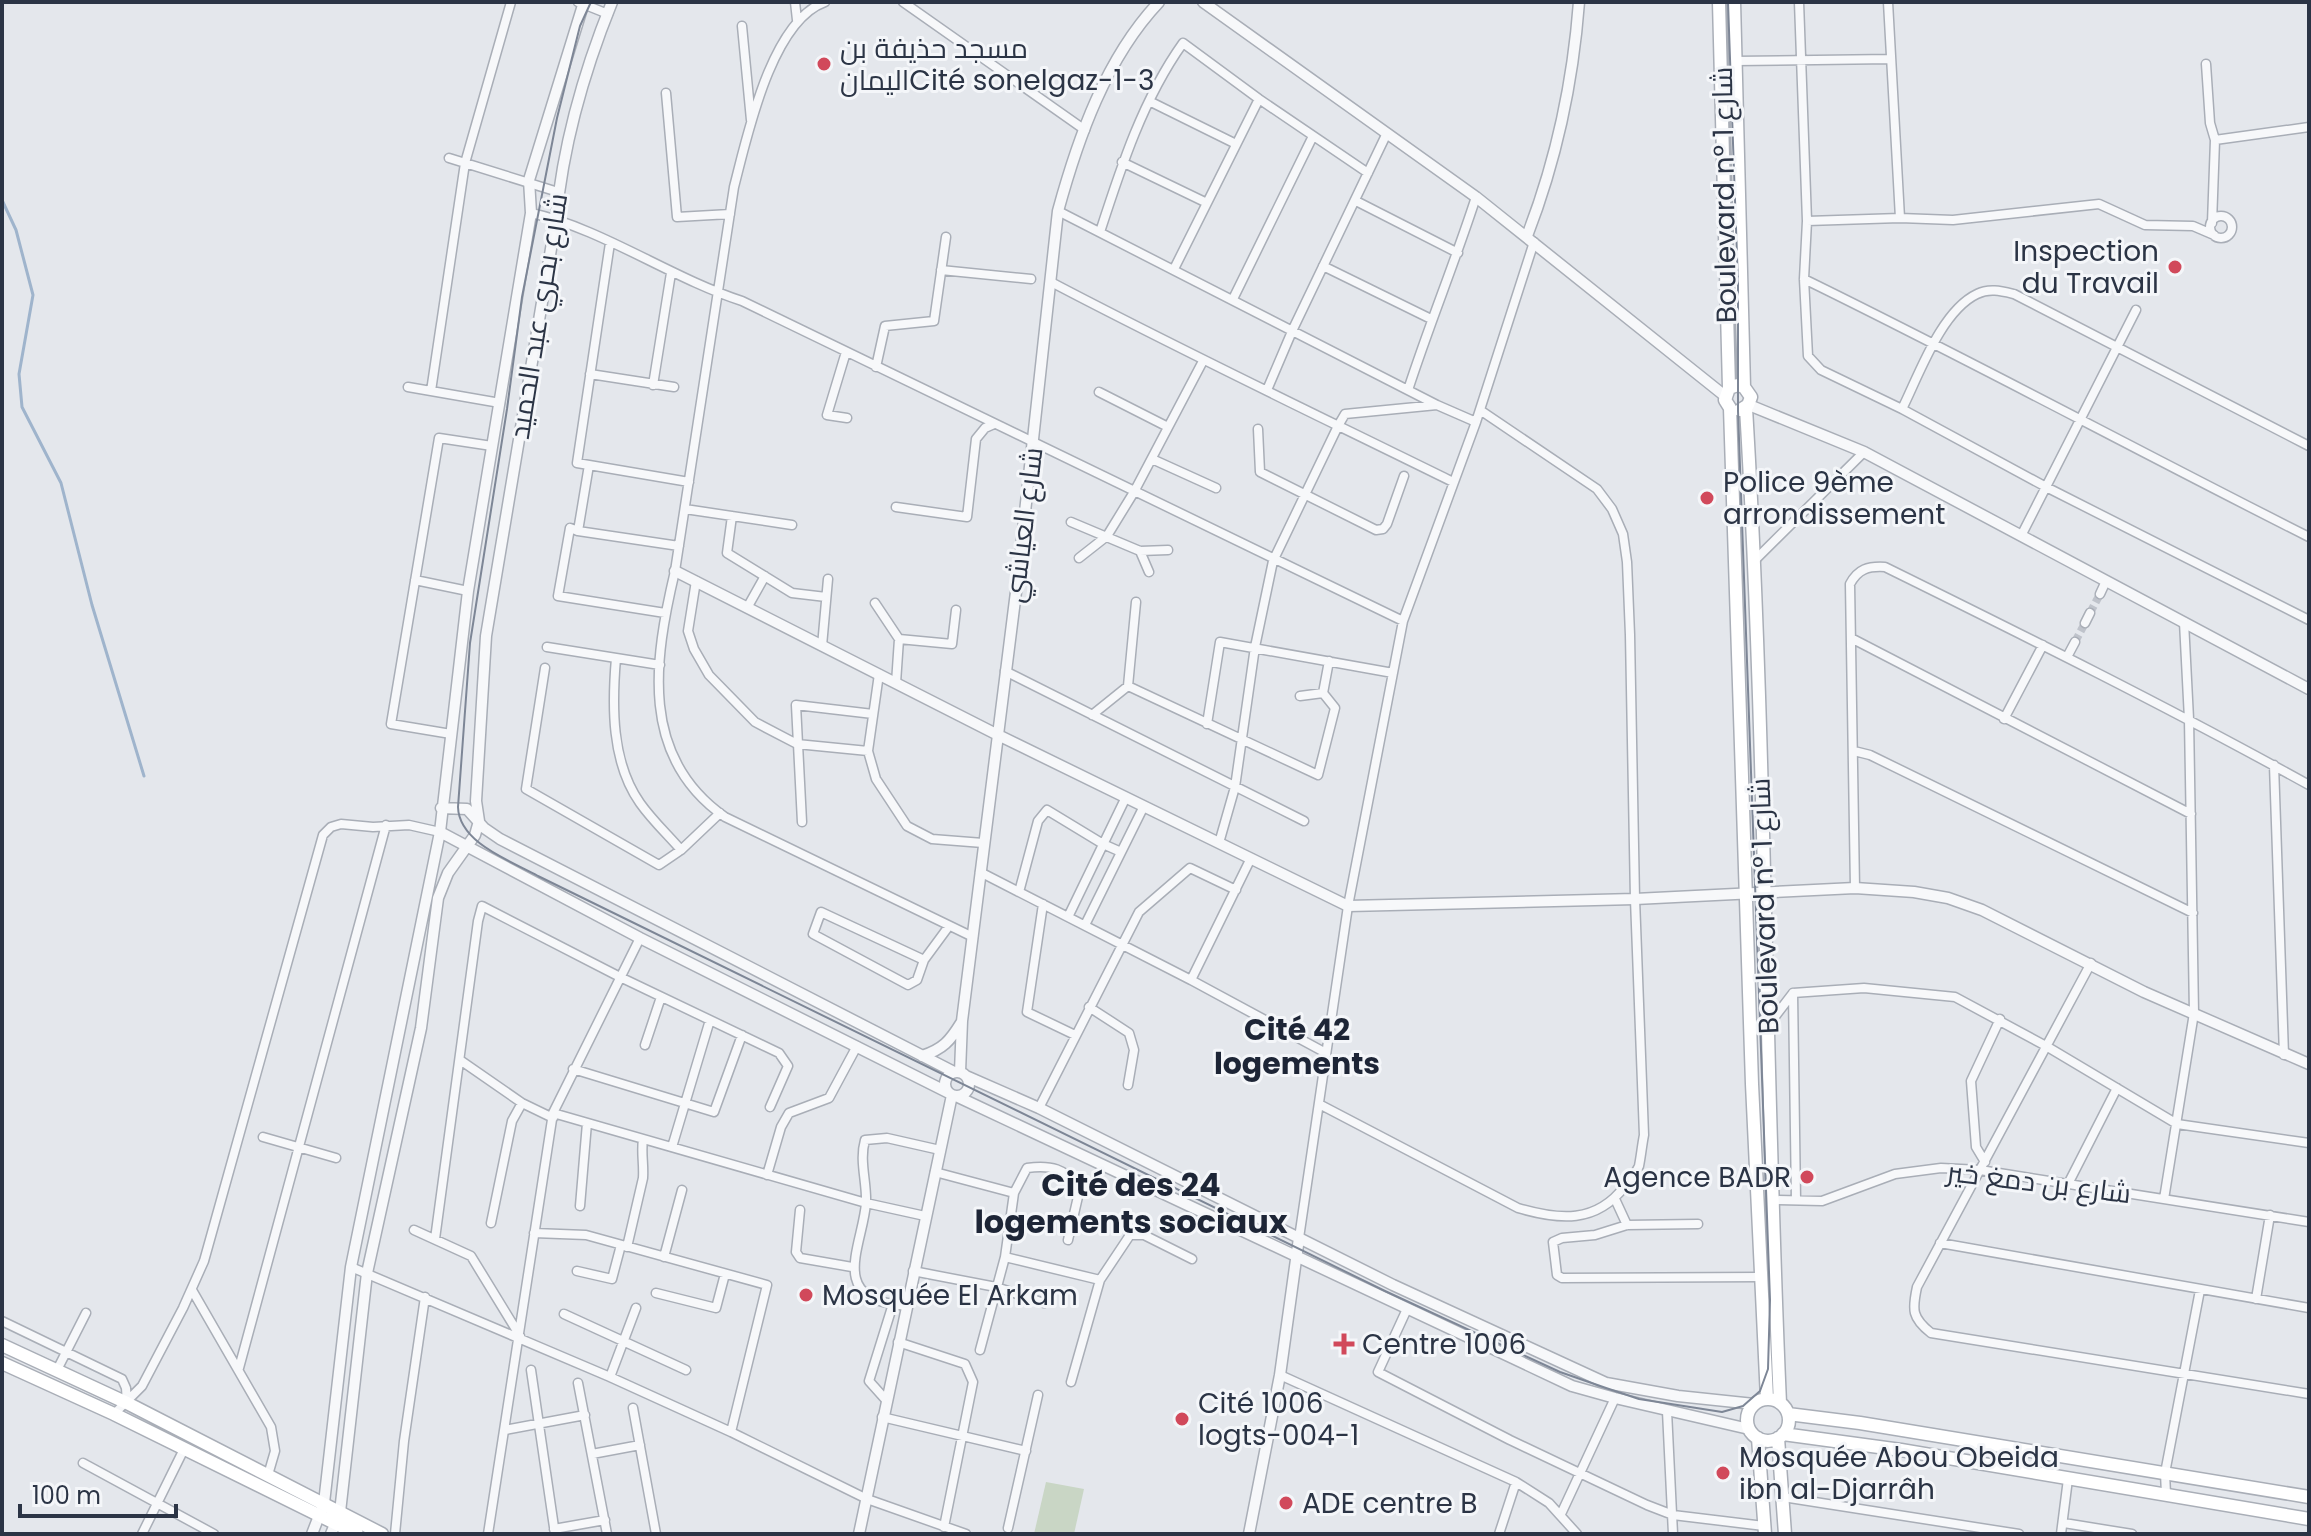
<svg xmlns="http://www.w3.org/2000/svg" width="2311" height="1536" font-family="Poppins,Cairo,sans-serif">
<style>
.green{fill:#c9d6c5}
.lines{fill:none;stroke-linecap:round;stroke-linejoin:round}
.stream{stroke:#9fb4cc;stroke-width:3}
.minor-tunnel{stroke:#bfc3cb;stroke-width:8;stroke-dasharray:8 4;stroke-linecap:butt}
.minor-casing{stroke:#a9aeb7;stroke-width:11}
.tertiary-casing{stroke:#a9aeb7;stroke-width:13}
.secondary-casing{stroke:#a9aeb7;stroke-width:15}
.minor{stroke:#f7f8fa;stroke-width:8}
.tertiary{stroke:#f7f8fa;stroke-width:10}
.secondary{stroke:#fff;stroke-width:12}
.tram{stroke:#7d8696;stroke-width:2}
.poi-dot{fill:#d1495b;stroke:#f4f6f9;stroke-width:3}
.labels{text-anchor:middle;stroke-width:6;stroke-linejoin:round;paint-order:stroke}
.poi-label{font-size:28px;fill:#2b3445;stroke:#f4f6f9;text-anchor:start}
.street-label{font-size:28px;fill:#2b3445;stroke:#f4f6f9}
.neighbourhood-label{font-size:30px;font-weight:bold;fill:#1d2536;stroke:#f4f6f9}
.quarter-label{font-size:32px;font-weight:bold;fill:#1d2536;stroke:#f4f6f9}
</style>
<rect width="100%" height="100%" fill="#e4e7ec"/>
<path class="green" d="M1046,1482l38,7 -10,45h-40z"/>
<g class="lines">
<path class="stream" d="M2,200l14,30 17,65 -14,79 3,33 39,76 31,122 52,171"/>
<path class="minor-tunnel" d="M2090,613l10,-19
M2075,642l10,-19"/>
<defs>
<path id="minor" d="M578,2l30,12
M795,2l2,18
M825,2c-54,19 -78,135 -91,185l-59,384c-21,89 -36,186 50,246l248,120
M903,2l182,128
M1799,2l8,219 -3,58 4,77 13,14 81,39 146,79 261,132
M1888,2l12,216
M742,26l9,94
M1735,61l156,-2
M2206,64l4,59 5,17 -3,83
M666,93l11,124 53,-3
M1151,102l85,42
M2215,140l94,-13
M449,158l109,34
M1122,162l85,41
M1356,201l102,52
M1058,211l379,194 39,17
M531,213c70,15 140,65 211,88l661,320
M2210 227a11 11 0 1 1 22 0a11 11 0 1 1-22 0Z
M1807,221l93,-3 53,2 146,-16 46,21 48,1 21,9
M1100,232c21,-65 43,-133 83,-189l76,56 109,74
M610,243l-33,220 12,2 -11,66 -8,-3 -12,68 107,17
M1323,266l108,53
M1174,269l85,-170
M941,270l90,9
M1804,279c170,83 336,173 505,258
M1051,282c133,70 268,134 402,200
M1233,299l80,-163
M846,352l-19,63 20,3
M876,367l9,-41 49,-5 12,-84
M590,374l84,13
M653,385l18,-112
M408,387l92,16
M1267,390l26,-61 94,-196
M1408,390c21,-65 47,-128 68,-193
M431,391l34,-228 46,-161
M1099,392l69,35
M1902,409c17,-34 39,-98 75,-115 12,-6 24,-3 37,0l295,152
M1258,429l2,43 116,58 7,-1 4,-5 17,-48
M1152,459l64,29
M589,465l100,17
M896,507l71,10 9,-78 9,-11 9,-4
M685,509l107,16
M732,516l-5,37 65,40 34,4
M1071,522l69,29 28,-1
M578,531l101,15
M2021,536l115,-226
M1140,551l9,21
M1079,558l28,-22 27,-44 69,-131
M1755,560l109,-108
M415,580l53,11
M696,581l-8,50 6,18 15,26 46,47 42,22 71,7
M2100,594l6,-13
M875,603l24,36
M747,608l18,-32
M2085,623l5,-10
M1851,638l340,176
M822,646l6,-67
M547,647l113,18
M2067,657l8,-15
M616,658c-4,47 -5,104 24,145 12,17 27,31 41,47
M545,668l-19,121 133,76 22,-15 39,-37
M1005,671l299,150
M879,674l-11,77 8,28 31,47 25,13 51,4
M896,683l3,-44 53,5 4,-34
M1128,686l8,-84
M1323,693l6,-32
M1092,715l36,-29 190,89 17,-67 -12,-15 -23,3
M2004,719l39,-74
M1207,724l13,-82 173,31
M451,734l-60,-10 48,-286 53,8
M1854,751l16,4 323,158
M2274,765l10,290
M802,822l-6,-117 77,9
M1219,843l16,-56 20,-140 18,-86 65,-135 7,-12 92,-9
M980,872l211,108 135,73
M1855,888l-5,-304c8,-15 18,-18 35,-17 142,70 285,141 424,218
M1019,892l19,-71 9,-11 56,34 18,8
M1043,904l-16,108 48,23
M1068,917l58,-120
M1085,925l59,-119
M924,960l-7,20 -9,5 -95,-51 8,-22 103,48 25,-34
M2091,963l-174,324c-5,23 -5,31 14,46l378,61
M1191,980l60,-122
M1793,993l71,-5 91,9 91,49 131,78 132,19
M1089,1007l40,26 5,17 -6,35
M1767,1027l26,-34 3,207
M645,1045l16,-48
M460,1060l62,43 31,15
M573,1069l141,43 28,-77
M1319,1104l199,104c41,12 78,16 107,-22 5,-6 11,-13 14,-20 2,-10 3,-21 5,-31l-9,-236 -5,-264 -3,-73 -4,-28 -11,-25 -15,-20 -117,-79
M1039,1108l100,-196 51,-44 46,22
M553,1113l313,90 59,13
M263,1137l73,21
M672,1147l38,-127
M1985,1162l-9,-15 -5,-66 29,-62
M935,1172l79,21 -9,64 95,23 -29,102
M767,1175l14,-48 8,-14 40,-15 28,-52
M2068,1184l49,-96
M1014,1193l13,-25c24,-3 38,0 53,20l-12,52
M1615,1199l12,26
M2164,1199l30,-186 -5,-294 -5,-97
M1772,1200l50,1 73,-27 46,-6 39,2 329,52
M580,1206l7,-83
M800,1210l-4,42 4,6 52,9
M491,1223l21,-102 10,-18
M1698,1224l-71,1 -32,10 -33,3 -9,4 4,33 5,3 199,-1
M414,1230l57,26 49,80
M534,1233l52,2 181,50 -36,147
M1299,1238l49,-332 55,-285 73,-199 58,-180
M435,1239l43,-318 4,-15 138,71 159,76 9,13 -18,41
M1940,1243l369,65
M627,1247l16,-69c1,-14 -2,-25 0,-39
M664,1257l18,-67
M351,1267l259,110 121,55 136,67 99,35
M577,1271l35,8 9,-34
M913,1271l83,16 48,16
M1100,1280l30,-45h14l48,24
M192,1290l79,137 4,24 -7,24
M656,1293l60,15 9,-34
M2256,1299l14,-84
M893,1304c-63,-9 -30,-61 -27,-101 1,-21 -7,-42 -1,-63l22,-2 53,12
M1407,1309l-29,63 132,68 137,65 26,10 91,11
M564,1314l122,56
M2,1321l120,58 4,9 1,15
M898,1342l67,22 8,18 -29,145
M980,1350l25,-93
M239,1368l147,-543
M57,1370l29,-57
M531,1370l24,164
M1280,1375l236,107 33,21 28,31
M610,1377l26,-69
M578,1383l29,151
M886,1400l-17,-19 24,-77 13,2
M633,1408l23,126
M1667,1411l6,123
M114,1414l28,-28 41,-78 21,-47 119,-426 8,-8 10,-3 32,3 36,-2 31,7
M882,1417l144,34
M505,1430l80,-15
M592,1454l48,-9
M83,1463l131,71
M2166,1494l-1,-21 35,-183
M1783,1497l236,37
M1561,1514l54,-116
M2064,1523l68,11
M1008,1528l30,-133
M554,1529l51,-9
M142,1534l42,-85
M395,1534l9,-93 21,-144
M488,1534l65,-421 87,-175
M1499,1534l17,-52
M2061,1534l7,-55"/>
<path id="tertiary" d="M1203,2l273,195 249,199
M1527,236c29,-75 46,-154 52,-234
M1749,405l115,47 445,237
M675,571l321,163 352,172 287,-7 220,-11 59,4 34,6 34,12 162,82 165,72
M441,808l26,1 17,19 16,11 454,233
M440,832l200,106 309,155
M922,1056c21,-7 28,-15 39,-33
M960,1072l2,-51 56,-445 40,-365c20,-73 48,-153 101,-209
M945 1084a12 12 0 1 1 24 0a12 12 0 1 1-24 0Z
M966,1076l73,32 354,177 213,98 72,13 76,8
M956,1096l616,290 43,12 134,31
M312,1534l12,-31 27,-236 89,-435 28,-241 63,-378 -2,-33 55,-178
M331,1534l9,-22 27,-239 54,-245 17,-130 10,-25 27,-38 4,-14 -3,-20 10,-165 70,-417c7,-74 28,-148 56,-217
M859,1534l93,-439
M1249,1534l31,-159 19,-137"/>
<path id="secondary" d="M1719,2l10,386
M1734,2l10,385 7,10 -3,8 -8,5
M1744,387l-6,-2 -9,3 -4,12 5,8 22,676 15,315
M1746,408c20,331 19,664 34,995
M2,1345l125,58 255,131
M2,1363l112,51 243,120
M1747 1420a21 21 0 1 1 42 0a21 21 0 1 1-42 0Z
M1788,1414l72,9 449,74
M1783,1434l118,16 408,69
M1758,1438l7,96
M1778,1438l7,96"/>
</defs>
<use href="#minor" class="minor-casing"/>
<use href="#tertiary" class="tertiary-casing"/>
<use href="#secondary" class="secondary-casing"/>
<use href="#minor" class="minor"/>
<use href="#tertiary" class="tertiary"/>
<use href="#secondary" class="secondary"/>
<path class="tram" d="M591,2l-11,24 -23,92 -35,179 -15,112 -37,234 -12,164c1,36 53,54 80,69l847,415 175,81 46,16 33,11 83,13 21,-6 17,-15 8,-22 2,-69 -32,-889v-127l-10,-282"/>
</g>
<g class="poi-dot">
<circle cx="824" cy="64" r="8"/>
<circle cx="2175" cy="267" r="8"/>
<circle cx="1707" cy="498" r="8"/>
<circle cx="1807" cy="1177" r="8"/>
<circle cx="806" cy="1295" r="8"/>
<path d="M1340 1332h8v8h8v8h-8v8h-8v-8h-8v-8h8z"/>
<circle cx="1182" cy="1419" r="8"/>
<circle cx="1723" cy="1473" r="8"/>
<circle cx="1286" cy="1503" r="8"/>
</g>
<g class="labels">
<g class="poi-label">
<text x="840" y="58">مسجد حذيفة بن<tspan x="840" dy="32">اليمانCité sonelgaz-1-3</tspan></text>
<text x="2159" y="261" text-anchor="end">Inspection<tspan x="2159" dy="32">du Travail</tspan></text>
<text x="1723" y="492">Police 9ème<tspan x="1723" dy="32">arrondissement</tspan></text>
<text x="1791" y="1187" text-anchor="end">Agence BADR</text>
<text x="822" y="1305">Mosquée El Arkam</text>
<text x="1362" y="1354">Centre 1006</text>
<text x="1198" y="1413">Cité 1006<tspan x="1198" dy="32">logts-004-1</tspan></text>
<text x="1739" y="1467">Mosquée Abou Obeida<tspan x="1739" dy="32">ibn al-Djarrâh</tspan></text>
<text x="1302" y="1513">ADE centre B</text>
</g>
<g class="street-label">
<text transform="translate(1724 195) rotate(-91)" y="10">Boulevard n° شارع 1</text>
<text transform="translate(538 316) rotate(-81)" y="10">شارع بحري عبد الحميد</text>
<text transform="translate(1023 525) rotate(-83)" y="10">شارع العياشي</text>
<text transform="translate(1764 906) rotate(-92)" y="10">Boulevard n° شارع 1</text>
<text transform="translate(2039 1182) rotate(7)" y="10">شارع بن دمغ خير</text>
</g>
<g class="neighbourhood-label">
<text x="1297" y="1040">Cité 42<tspan x="1297" dy="34">logements</tspan></text>
</g>
<g class="quarter-label">
<text x="1131" y="1196">Cité des 24<tspan x="1131" dy="37">logements sociaux</tspan></text>
</g>
</g>
<rect width="2311" height="1536" fill="none" stroke="#2b3445" stroke-width="8"/>
<path d="M20 1504v12h156v-12" fill="none" stroke="#2b3445" stroke-width="4"/>
<text x="32" y="1504" font-size="24" fill="#2b3445" stroke="#f4f6f9" stroke-width="6" paint-order="stroke">100 m</text>
</svg>
